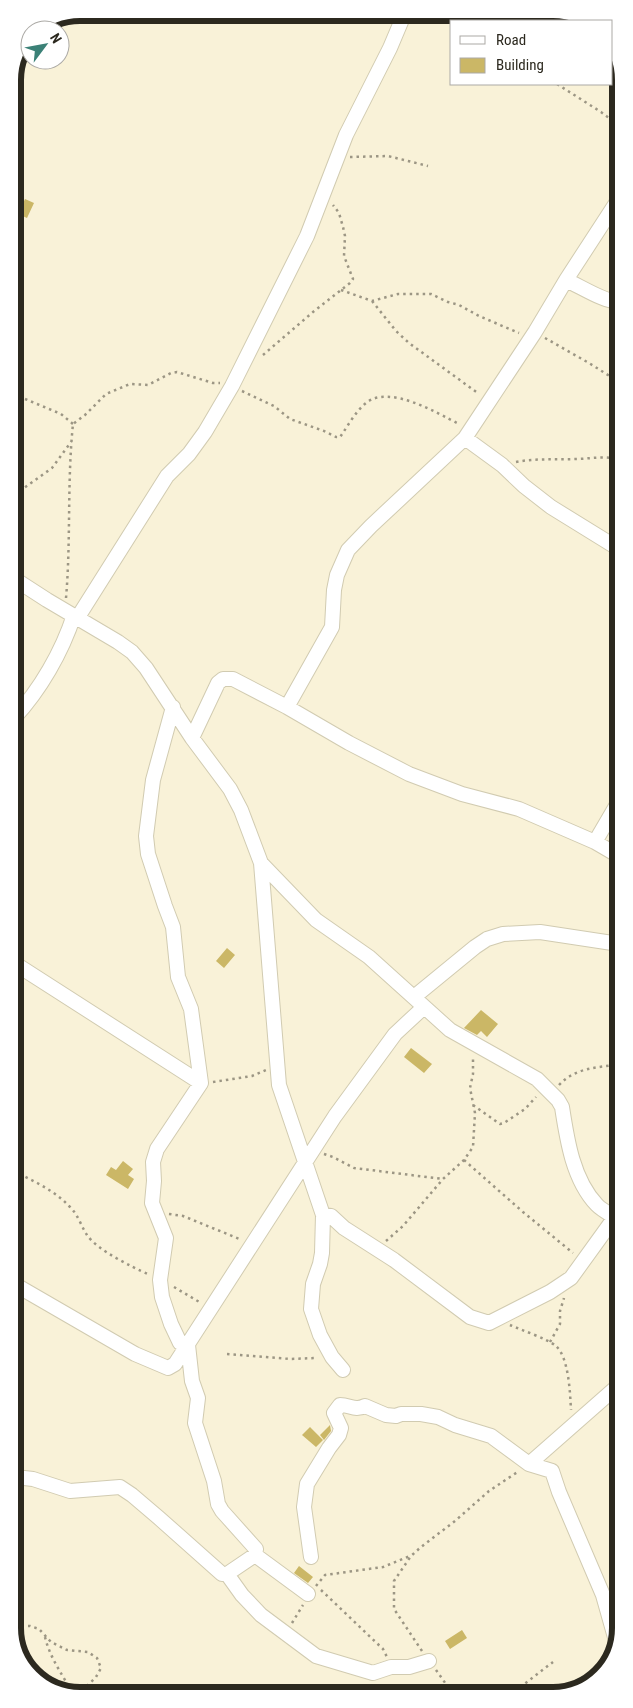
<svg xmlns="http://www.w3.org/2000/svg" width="633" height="1708" font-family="'Roboto Condensed',sans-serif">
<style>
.building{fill:#cbb766}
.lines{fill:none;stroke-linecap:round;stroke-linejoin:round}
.minor-casing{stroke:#d1cbb1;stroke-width:16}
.path{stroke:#9c9684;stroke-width:2.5;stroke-dasharray:2.5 4;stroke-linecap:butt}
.minor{stroke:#fff;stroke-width:14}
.rim{fill:none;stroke:#2c291f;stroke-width:6}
</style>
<rect width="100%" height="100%" fill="#f9f2d8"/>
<path class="building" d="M25,199l9,4 -7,15 -9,-4z
M227,948l8,7 -11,13 -8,-7z
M481,1010l17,14 -11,13 -6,-6 -4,4 -13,-7z
M411,1048l21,16 -8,9 -20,-16z
M123,1161l10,8 -5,6 6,4 -6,10 -22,-14 5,-8 5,3z
M330,1425l1,6 -7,9 -4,-5z
M310,1427l13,13 -7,7 -14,-12z
M299,1566l14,11 -5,6 -14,-10z
M462,1630l5,8 -17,11 -5,-8z"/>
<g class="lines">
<defs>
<path id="minor" d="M566,280c12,5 42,24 52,21
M465,438l37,27 22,21 27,21 68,42
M13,578l34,22 71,42 14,10 14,16 46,70 38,51 11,21 20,53 18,222 44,130 8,1 13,12 50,32 76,57 19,6 61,-31 21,-14 44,-61 5,-4
M78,617l89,-141 22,-22 16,-22 27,-46 75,-150 39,-101 44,-87 11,-26 2,-9
M173,707l-20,73 -7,56 2,18 17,52 8,21 5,50 13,32 10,74 -44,66 -4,13 1,19 -2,22 14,35 -6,42 2,17 9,27 9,19 8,2 4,36 6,17 -3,25 19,58 4,23 4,7 34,38 -1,6 53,39
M287,707l45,-80 2,-37 3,-15 11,-25 23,-24 94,-88 70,-106 31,-52 52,-80
M14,718c26,-28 48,-66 60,-103
M192,738l26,-55 5,-4h10l54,28 62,36 60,31 53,20 57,15 76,33 24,14
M595,842l24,-41
M261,863l55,57 53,37 81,73 87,49 21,21 4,7c5,33 11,73 35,98 7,7 16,10 23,16
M14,963l187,120
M414,997l61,-50 12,-8 16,-5 37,-2 79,12
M323,1215l-1,38 -2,11 -7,20 -2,25 9,26 12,22 11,13
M14,1284l121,70 33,14 7,-4 160,-248 60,-82 29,-27
M529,1464l91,-80
M15,1477l18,2 37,12 50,-4 12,8 27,23 63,56h5l28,-19
M311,1557l-7,-50 3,-23 22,-36 10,-13 2,-7 -7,-15 6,-8c10,0 15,6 25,1l21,9 10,1 5,-2h20l17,3 17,8 36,11 38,28 23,7 7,21 44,103 13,46
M227,1574l15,21 19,20 55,41 57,17 18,-6h18l20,-6"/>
</defs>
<use href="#minor" class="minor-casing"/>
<path class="path" d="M433,13l29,8
M612,66l6,9
M557,84l44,28 17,13
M350,157l38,-1 40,10
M341,290l31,11 26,-7h33l17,8 11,3 20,11 40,17
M372,301l24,30 13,12 70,51
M545,338l44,25 30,19
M263,355l50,-43 37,-29 3,-4 -9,-23 1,-20 -2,-9 -4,-14 -6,-8
M242,391l32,15 16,13 34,12 12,6h4c8,-11 15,-25 26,-34 23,-19 71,10 93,21
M13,394l48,20 12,10
M516,462c20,-4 39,-2 59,-3 15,0 30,-4 44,1
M13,492l11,-4 28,-20 19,-26
M66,598c5,-58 1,-116 7,-174l12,-9 21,-21 24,-10 18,1 23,-12 6,-1 36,11h7
M213,1082l39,-6 14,-6
M559,1085c17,-18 38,-17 61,-21
M473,1105l27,19 4,-1 21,-14 11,-12
M324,1154l9,3 21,11 89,11
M464,1160l59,52 50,41
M14,1171c19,10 40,19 55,35 9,8 12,20 18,29 10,15 45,32 61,39
M169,1214l14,2 59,24
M386,1241l17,-15 40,-47 21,-19 9,-13 2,-34 -5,-25 3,-14v-17
M174,1287l27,16
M510,1325c11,5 38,14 46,21 13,12 14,47 15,64
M550,1342l10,-18v-13l4,-13
M227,1354l63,5 27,-1
M316,1586l9,-11 58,-8 27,-11
M321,1590l62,59 4,8
M292,1623l11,-18
M15,1626h15l9,3 12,13 16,8 21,2 9,6 4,10 -5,9 -18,18
M45,1637c5,21 18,39 29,58
M422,1651l-28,-42v-28l17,-25 10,-9 34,-26 34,-30 30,-20
M436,1670l17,24
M517,1693l6,-8 30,-23"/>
<use href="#minor" class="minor"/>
</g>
<path d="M0 0H633V1708H0ZM80 21H553A59 59 0 0 1 612 80V1628A59 59 0 0 1 553 1687H80A59 59 0 0 1 21 1628V80A59 59 0 0 1 80 21Z" fill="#fff" fill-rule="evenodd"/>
<path class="rim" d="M80 21H553A59 59 0 0 1 612 80V1628A59 59 0 0 1 553 1687H80A59 59 0 0 1 21 1628V80A59 59 0 0 1 80 21Z"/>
<rect x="450" y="20" width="162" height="65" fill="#ffffff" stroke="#aba9a5"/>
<rect x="460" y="36" width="25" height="8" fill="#ffffff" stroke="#aba9a5"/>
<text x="496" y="45" font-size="15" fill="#2c291f">Road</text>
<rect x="460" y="58" width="25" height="15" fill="#cbb766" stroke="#aba9a5"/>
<text x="496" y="70" font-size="15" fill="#2c291f">Building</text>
<g transform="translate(45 45) rotate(58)"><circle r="24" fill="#ffffff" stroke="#aba9a5"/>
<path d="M0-4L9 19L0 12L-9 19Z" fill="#3b8177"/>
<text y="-8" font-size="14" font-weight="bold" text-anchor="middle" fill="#2c291f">N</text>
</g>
</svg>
